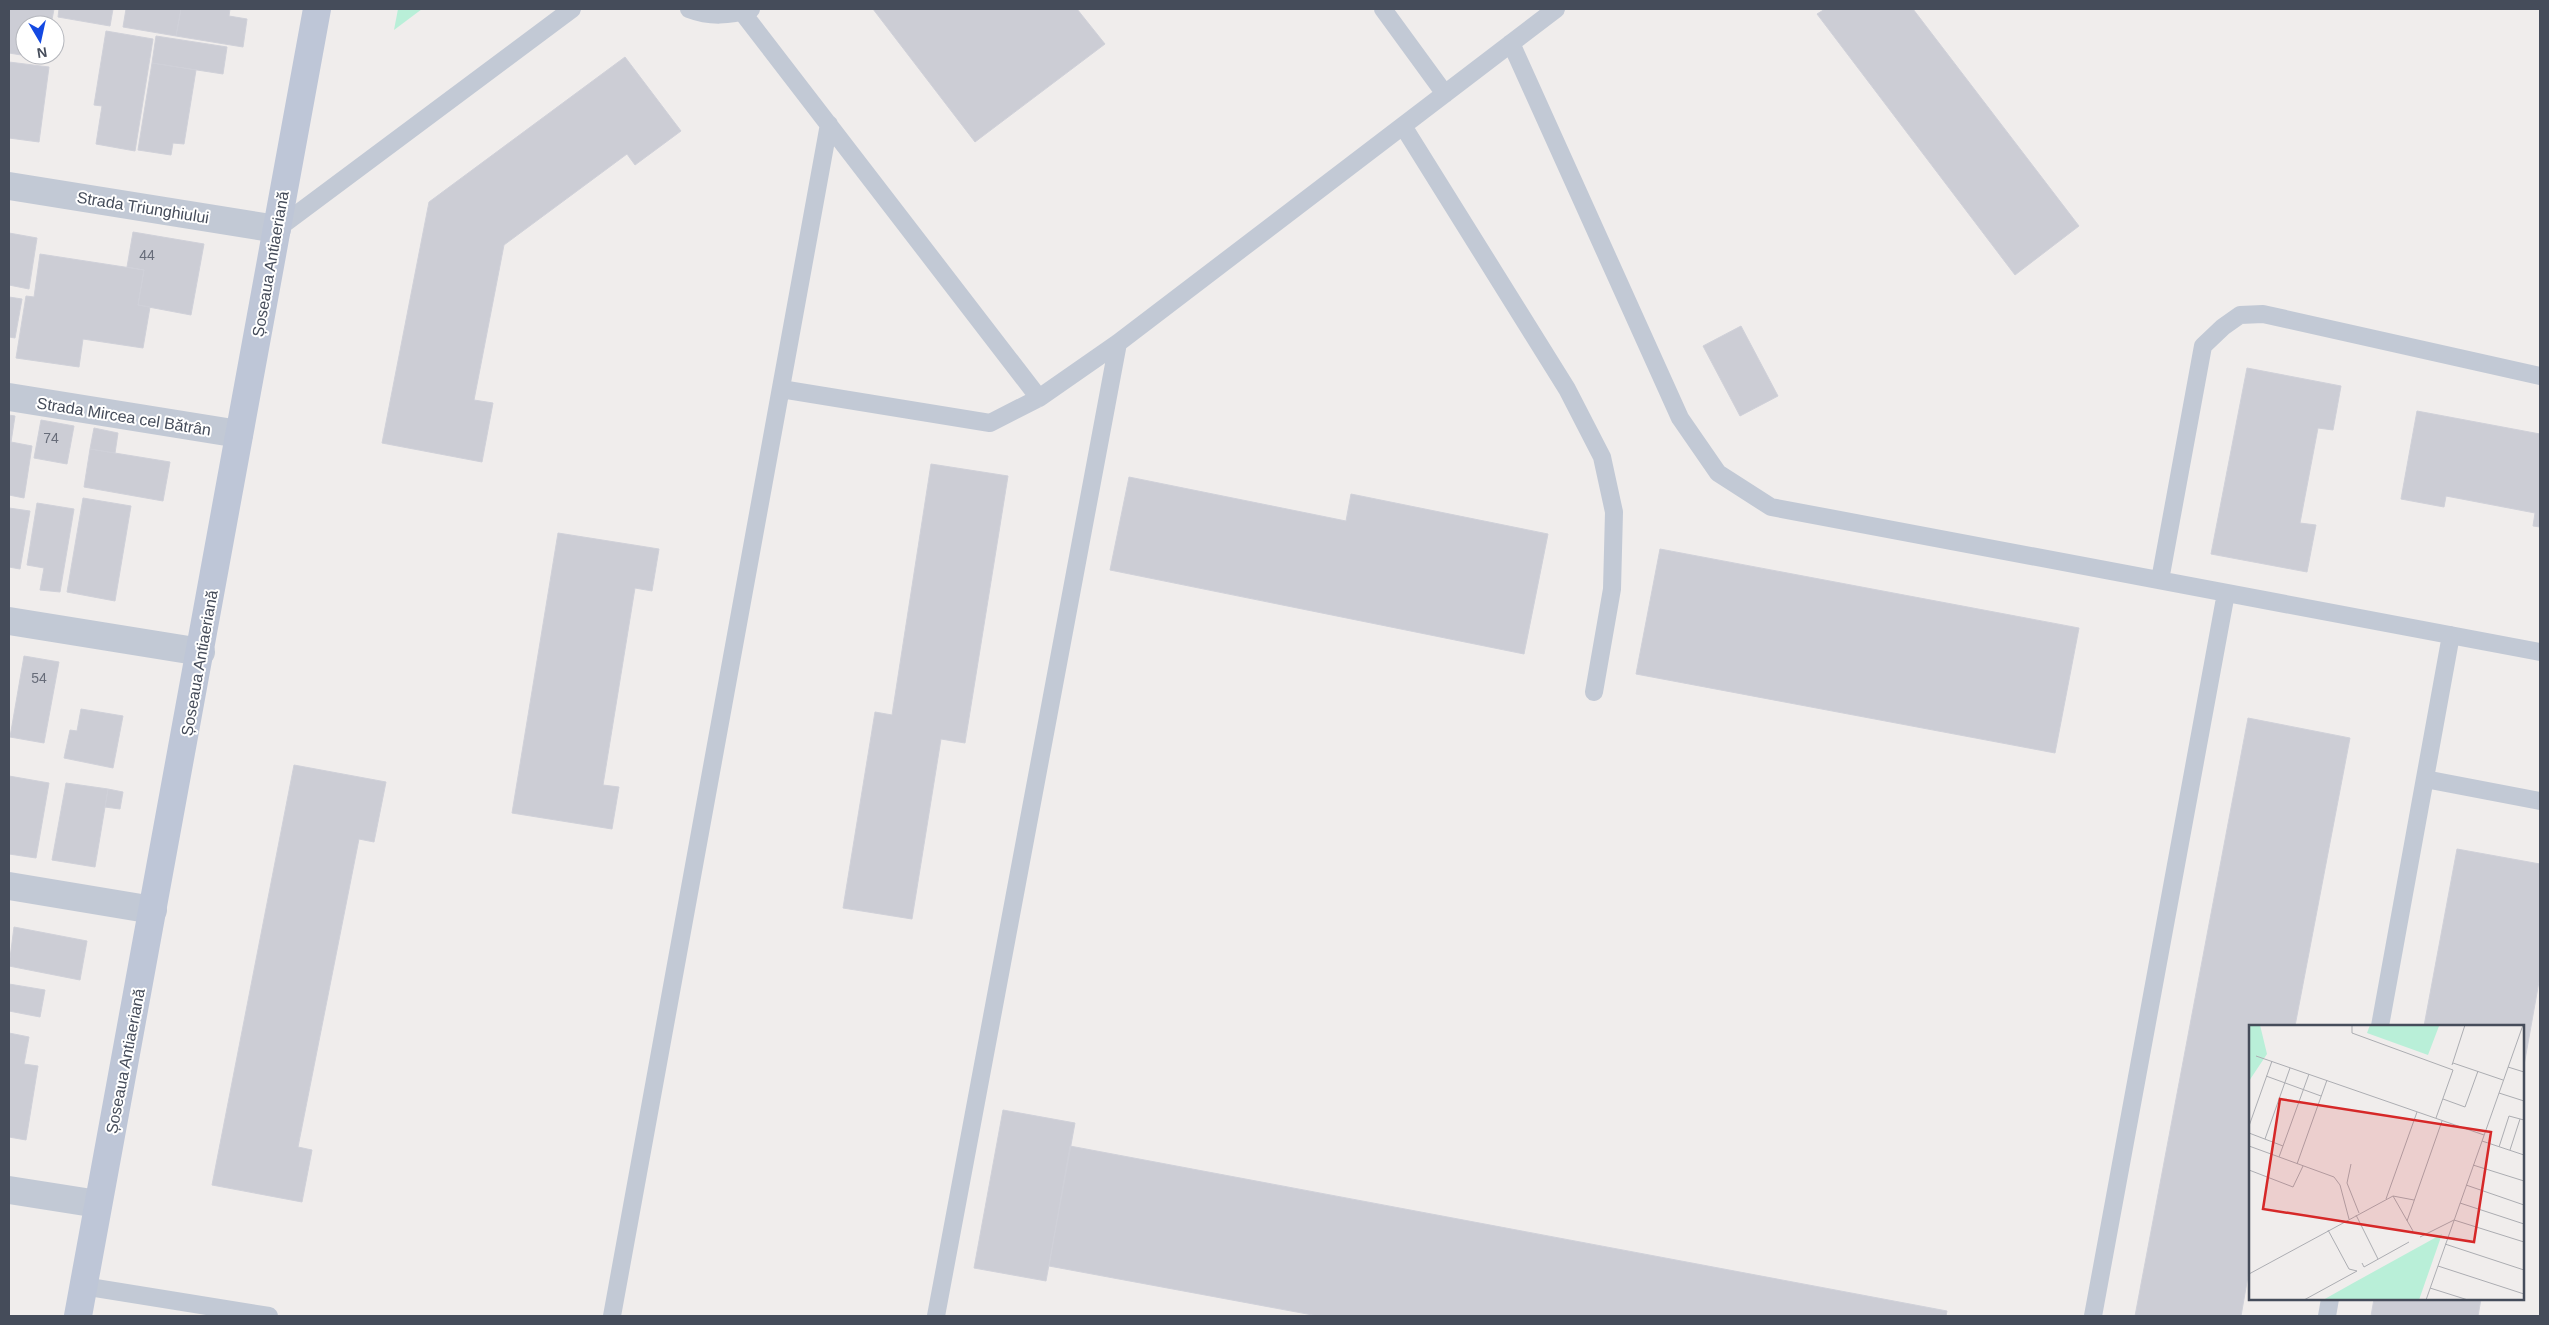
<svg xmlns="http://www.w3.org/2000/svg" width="2549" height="1325" font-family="Helvetica,sans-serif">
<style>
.green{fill:#b9efd8}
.building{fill:#cccdd5;stroke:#d0d1d9}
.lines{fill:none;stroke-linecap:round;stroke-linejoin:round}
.service{stroke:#c2c9d5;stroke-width:18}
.minor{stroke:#c2c9d5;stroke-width:28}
.secondary{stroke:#bec6d7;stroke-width:28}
.labels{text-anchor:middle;stroke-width:4;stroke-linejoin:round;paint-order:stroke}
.number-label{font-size:14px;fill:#676c79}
.street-label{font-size:16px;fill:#454c5a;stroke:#fff}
.inset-road{fill:none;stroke:#acadb2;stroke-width:1}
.view{fill:#d62828;fill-opacity:0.15;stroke:#d62828;stroke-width:2.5}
.inset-edge{fill:none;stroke:#454c5a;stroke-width:2.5}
</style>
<rect width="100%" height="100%" fill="#f0edec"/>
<path class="green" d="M398,9h24l-28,21z"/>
<path class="building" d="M9,9h45l-3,16h-26v30h22l-1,4 -37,-6z
M59,9h54l-3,17 -52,-9z
M126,9h55l-5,27 -53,-9z
M181,9h49l-1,7 18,3 -4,28 -67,-11z
M873,9h204l28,35 -130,98z
M1825,9h88l166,217 -64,49 -198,-261z
M106,31l47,8 -18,112 -39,-7 6,-38 -8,-1z
M156,36l71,11 -4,27 -71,-11z
M625,57l56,74 -46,34 -8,-11 -123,91 -30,155 19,3 -11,59 -100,-19 47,-241z
M9,62l40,5 -10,75 -30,-4z
M152,63l44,7 -12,74 -11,-1 -2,12 -33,-5z
M133,232l71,12 -13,71 -53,-10 6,-35 -17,-3z
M9,233l28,5 -8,51 -20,-4z
M40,254l104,16 -6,35 12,2 -7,41 -60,-9 -4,28 -63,-9 10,-62 8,1z
M9,297l13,2 -7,39 -6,-1z
M1741,326l37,70 -38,20 -37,-70z
M2247,368l94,18 -8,44 -15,-2 -18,95 16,2 -9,47 -96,-18z
M2417,411l123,23v93l-7,-1 2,-13 -89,-17 -2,11 -43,-8z
M9,415l6,1 -4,26 21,4 -8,52 -15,-3z
M41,420l33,6 -7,38 -33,-6z
M94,428l24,5 -3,20 -25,-4z
M90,449l80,13 -7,39 -79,-14z
M931,464l77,12 -43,267 -24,-4 -29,180 -69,-11 32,-196 17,3z
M1129,477l217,44 5,-27 197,40 -24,120 -414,-84z
M83,498l48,8 -16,95 -48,-9z
M37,503l37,6 -14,83 -20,-2 4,-22 -17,-3z
M9,508l21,3 -10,58 -11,-2z
M558,533l101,16 -7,42 -17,-3 -32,197 16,2 -7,42 -100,-16z
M1660,549l419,79 -24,125 -419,-79z
M24,656l35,6 -15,81 -34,-6z
M81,709l42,7 -10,52 -49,-10 6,-28 7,1z
M2248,718l102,20 -55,288h-45v239l-9,51h-106z
M294,765l92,17 -12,60 -15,-3 -61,308 14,3 -10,52 -90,-17z
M9,776l40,7 -13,75 -27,-4z
M66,783l42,6 -13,78 -43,-7z
M108,789l15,3 -3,17 -15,-2z
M2457,849l83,15v112l-17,95v-45h-99z
M14,927l73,14 -7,39 -71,-14z
M9,984l36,6 -5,27 -31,-6z
M9,1033l20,4 -5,27 14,2 -12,74 -17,-3z
M1003,1110l72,13 -29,158 -72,-13z
M1070,1146l877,165 -1,5h-628l-269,-50z
M2374,1299h107l-3,17h-107z"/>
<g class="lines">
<path class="service" d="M689,9c21,8 40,7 62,0
M1383,9l62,85
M742,12l297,386
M1511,43l169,375 38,55 53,34 769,145
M1403,126l164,263 35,68 12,55 -2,77 -18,103
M277,229l295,-220
M781,389l209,34 49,-25 79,-55 438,-334
M2160,580l43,-234 20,-19 17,-12 23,-1 277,62
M2425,779l115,22
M2380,1026l71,-391
M83,1286l186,30
M612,1316l217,-1192
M936,1316l182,-973
M2093,1316l133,-723
M2327,1316l3,-17"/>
<path class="minor" d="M9,186l268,43
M9,397l230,37
M9,621l192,31
M9,886l144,24
M9,1190l89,14"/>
<path class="secondary" d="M78,1316l239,-1307"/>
</g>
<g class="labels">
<g class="number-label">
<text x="147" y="260">44</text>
<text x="51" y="443">74</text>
<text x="39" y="683">54</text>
</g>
<g class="street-label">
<text transform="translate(143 207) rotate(9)" y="6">Strada Triunghiului</text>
<text transform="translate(270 264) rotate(-80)" y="6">Șoseaua Antiaeriană</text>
<text transform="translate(124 416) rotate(9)" y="6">Strada Mircea cel Bătrân</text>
<text transform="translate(199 663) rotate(-80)" y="6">Șoseaua Antiaeriană</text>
<text transform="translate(125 1061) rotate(-79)" y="6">Șoseaua Antiaeriană</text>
</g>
</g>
<g transform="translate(2249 1025)">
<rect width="275" height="275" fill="#f0edec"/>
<path d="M0,0h11l7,29 -18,27zM121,0h68l1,1 -11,29 -61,-22zM193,209l-23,66h-96l32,-18z" fill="#b9efd8"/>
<path class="inset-road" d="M103,0v8l101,37 -17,48M7,31l228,79M204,38l50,17M203,40l13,-40M259,42l16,5M17,51l55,20M250,68l25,8M194,74l22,8 13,-36M0,101l23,-65M0,108l34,13M16,114l25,-71M233,116l42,14M0,121l85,31 6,8 9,34M250,122l10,-31 15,4M261,125l10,-31M30,132l30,-83M48,139l30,-84M102,139l-4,19 12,30M224,140l51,16M0,145l44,17 10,-21M217,160l58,20M144,171l20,35M137,174l31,-87M211,178l64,21M107,190l22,44M158,196l35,-100M79,205l21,39 8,2M171,212l34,-17 70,22M196,219l79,26M113,238l2,4 45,-25M189,241l86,28M0,249l144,-78 21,4M181,263l38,12M55,275l53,-29M177,275l97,-275"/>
<path class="view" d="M31,74l211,33 -17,110 -211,-33z"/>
<rect width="275" height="275" class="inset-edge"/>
</g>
<rect width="2549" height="1325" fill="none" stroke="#454c5a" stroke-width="20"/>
<g transform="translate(40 40) rotate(171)"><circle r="24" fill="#ffffff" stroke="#b5b7bd"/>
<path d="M0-4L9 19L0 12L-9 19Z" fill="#1449e2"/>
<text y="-8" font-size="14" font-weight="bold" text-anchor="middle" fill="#454c5a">N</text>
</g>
</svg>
